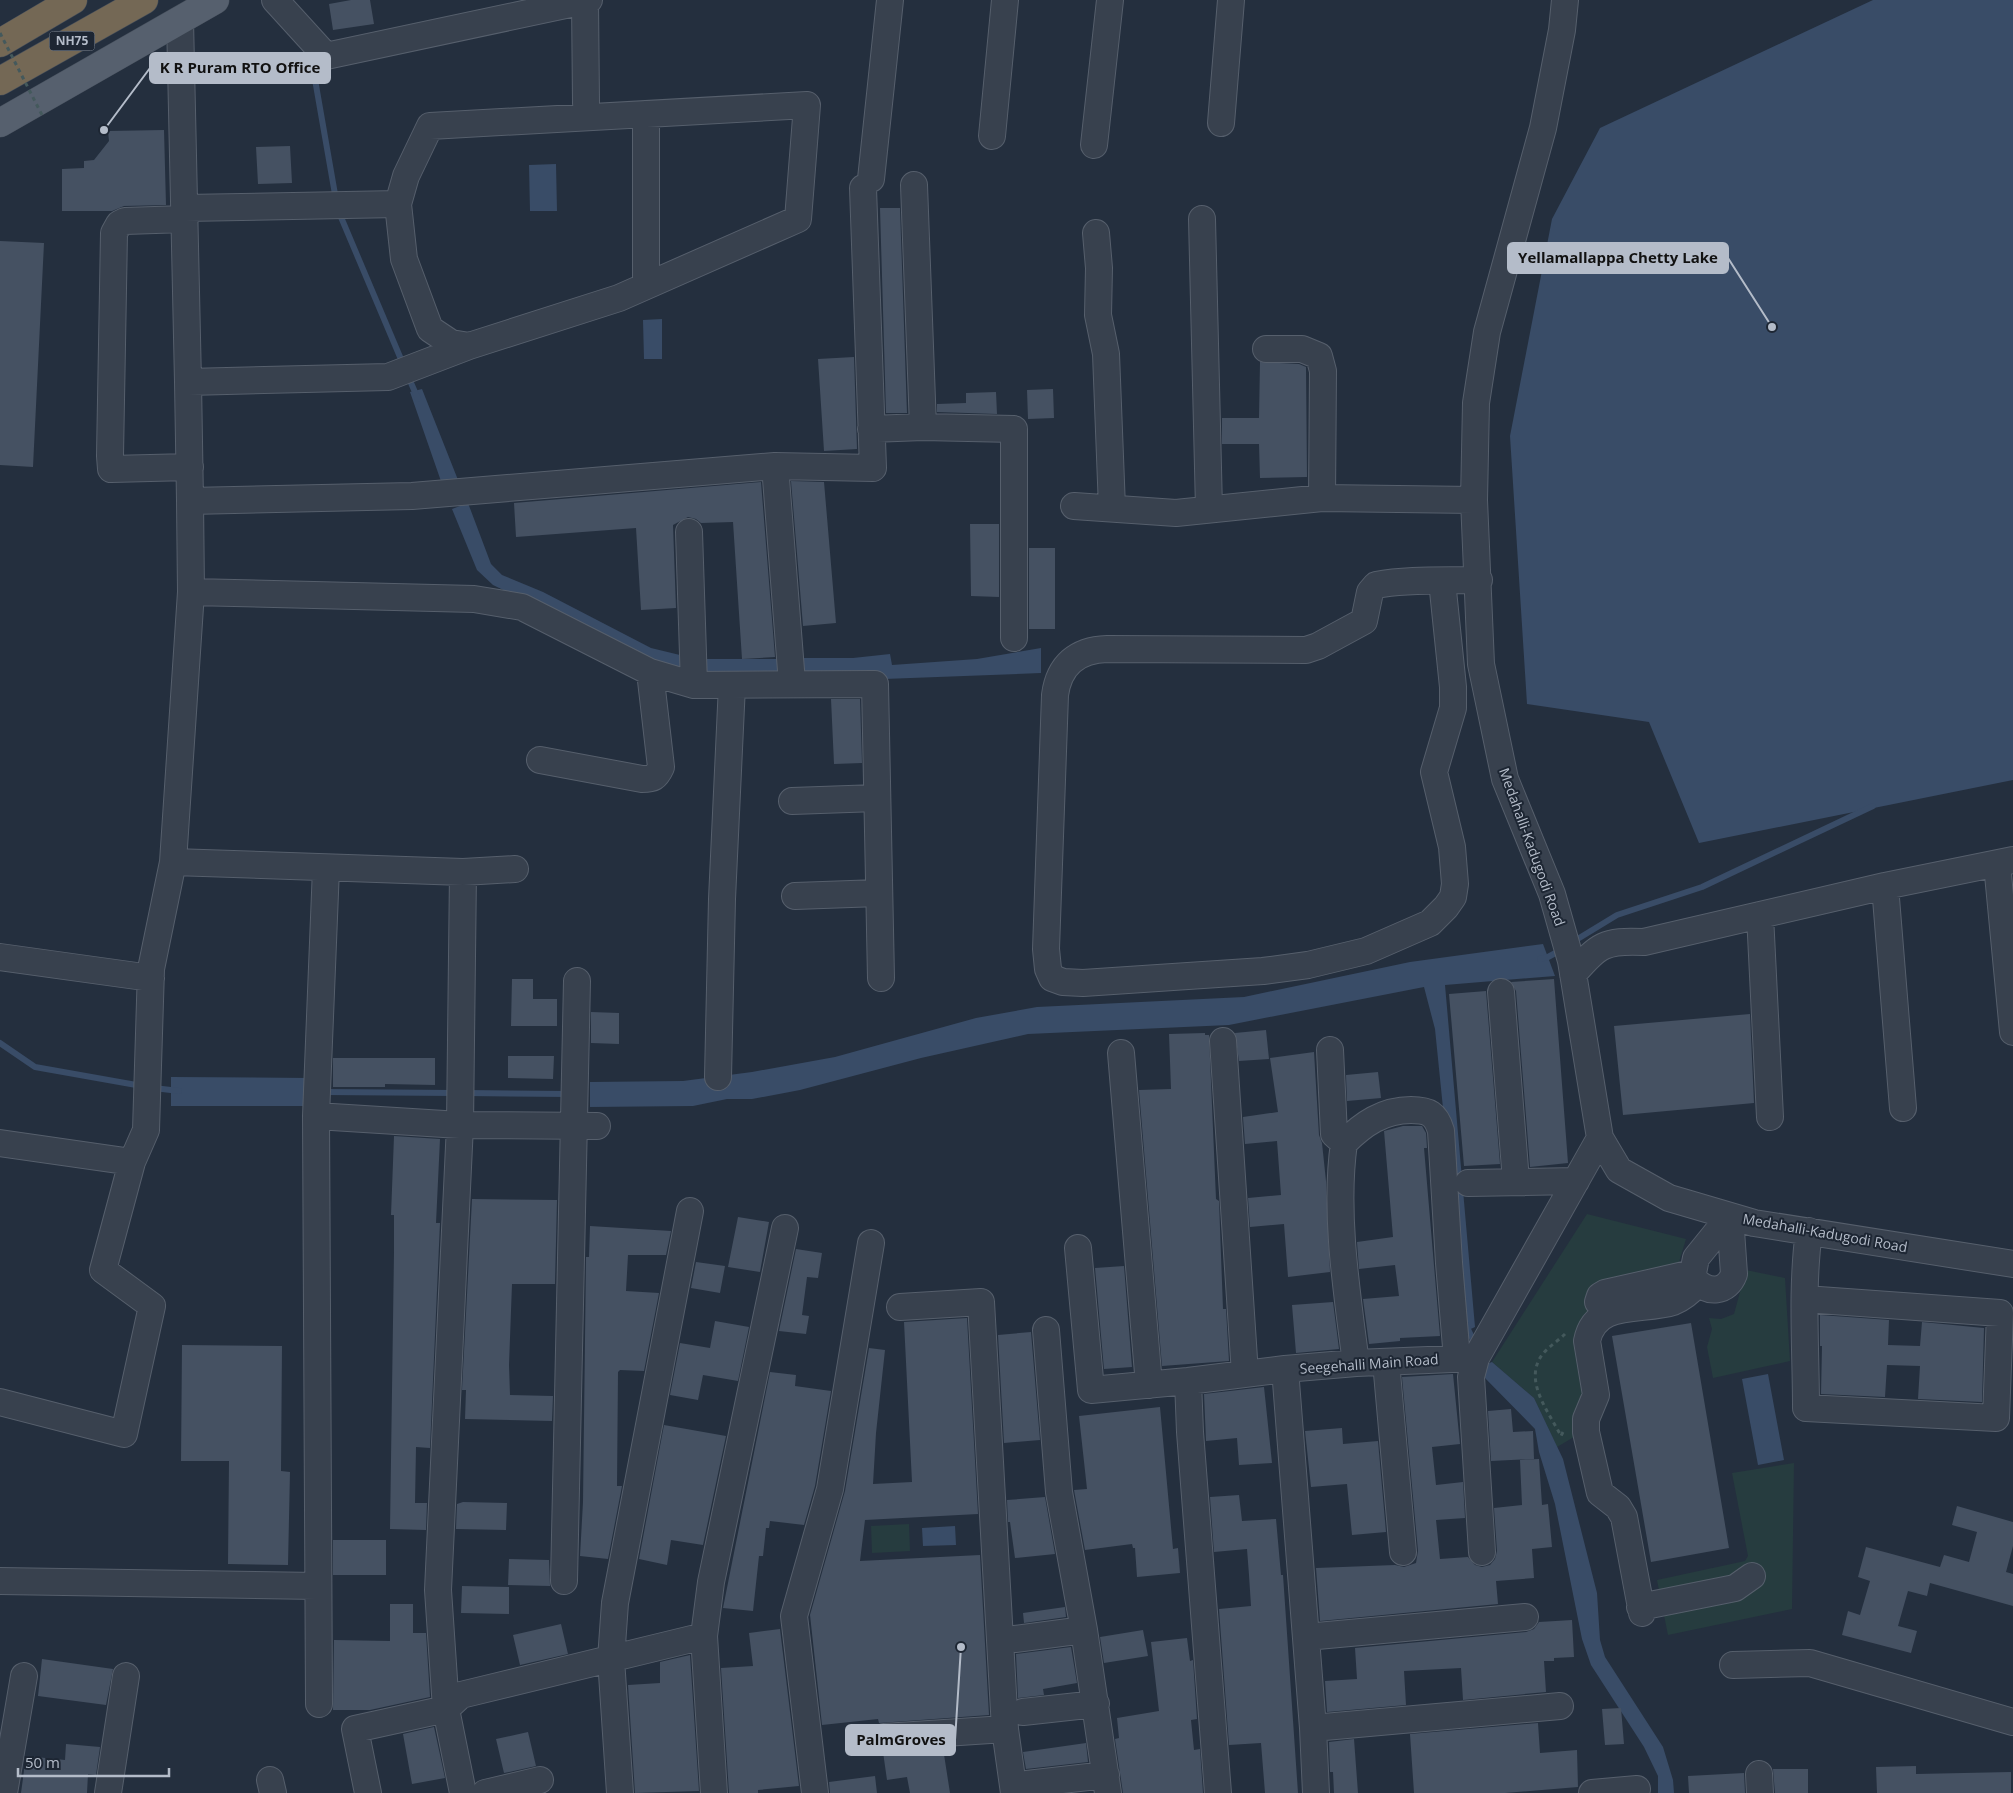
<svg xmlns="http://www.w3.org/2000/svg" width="2013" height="1793" font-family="'Open Sans',sans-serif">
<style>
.green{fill:#263c3f}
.water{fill:#394c67}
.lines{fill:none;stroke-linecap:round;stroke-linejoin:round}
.stream{stroke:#394c67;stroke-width:6}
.building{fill:#455162}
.minor-casing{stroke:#565f6c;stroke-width:28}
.major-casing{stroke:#414a57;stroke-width:29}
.highway-casing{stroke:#434c59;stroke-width:29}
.path{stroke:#44595c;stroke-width:3;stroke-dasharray:4 4;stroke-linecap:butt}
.minor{stroke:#38414e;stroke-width:26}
.major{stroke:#56606e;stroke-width:28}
.highway{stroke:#746855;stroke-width:28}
.path-bridge{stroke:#44595c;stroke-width:3;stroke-dasharray:4 4;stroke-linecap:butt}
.labels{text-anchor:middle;stroke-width:4;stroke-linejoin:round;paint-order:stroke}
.shield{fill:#1d2633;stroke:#878f9c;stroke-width:1}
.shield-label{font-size:12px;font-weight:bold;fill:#b4bcc9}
.street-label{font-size:14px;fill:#b4bcc9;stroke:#1d2633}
.leader{fill:none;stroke:#b4bcc9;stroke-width:2}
.callout-dot{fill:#b4bcc9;stroke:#1d2633;stroke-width:2}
.callout{fill:#b4bcc9;stroke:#b4bcc9;stroke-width:2}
.callout-label{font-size:15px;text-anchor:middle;font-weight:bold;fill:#111}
</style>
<rect width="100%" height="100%" fill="#242f3e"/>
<path class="green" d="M1587,1214l99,25 -10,33 -71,14 -26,148 -22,13 -23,-49 -42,-36z
M1746,1270l39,8 5,83 -77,17 -6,-31 5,-18 -3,-11 12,1 13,-5z
M1794,1463l-2,146 -124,26 -11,-55 88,-19 3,-5 -16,-83z
M909,1524l1,27 -38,2 -1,-27z"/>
<path class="water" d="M1873,0h140v780l-314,63 -50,-121 -122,-18 -17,-268 42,-217 48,-91z
M556,164l1,47h-27l-1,-46z
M662,319v40h-18l-1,-39z
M422,389l38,96 -17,2 -33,-95z
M468,503l23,61 11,11 41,17 108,56 33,8 -3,15 -22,-5 -166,-81 -16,-15 -25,-61z
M1041,648v25l-157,6 -82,-6 -1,-15h52l37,-4 2,11 85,-6z
M705,659h74v15h-75z
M1543,944l12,32 -110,9 30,342 -17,8 -14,-217 -9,-89 -11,-42 -195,38 -201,9 -107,24 -121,32 -48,9h-25l-34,7 -103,1v-25l93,-1 69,-9 83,-15 141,-39 61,-11 207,-10 166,-35z
M171,1077l138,1 -1,28h-137z
M1492,1362l42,36 29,61 34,134 3,47 5,17 58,90 10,33 1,13h-16v-17l-14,-29 -53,-82 -9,-26 -27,-135 -16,-52 -4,-23 -54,-55 -2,-7z
M1768,1374l16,86 -26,5 -16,-86z
M955,1526l1,19 -33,1 -1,-18z"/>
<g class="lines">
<path class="stream" d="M313,68l23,132
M338,210l65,154
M408,376l10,23
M1571,943l46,-28 85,-28 171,-81
M1540,959l8,-2 13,-7
M0,1043l35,24 107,19
M154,1088l25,3
M324,1092l130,1
M466,1093l103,1
M1465,1323l11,23"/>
</g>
<path class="building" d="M351,0h19l4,24 -41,6 -4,-26z
M164,130l2,75 -42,1 -12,5h-50v-42l22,-1v-7l10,-1 15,-19 -1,-10z
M290,146l2,37 -34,1 -2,-37z
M880,208h20l7,205h-21z
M0,241l44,2 -11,224 -33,-2z
M854,357l3,92 -33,2 -6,-92z
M1260,362l39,2 7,3 1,110 -47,1 -1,-34h-37v-26h37z
M1053,389l1,29 -26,1 -1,-29z
M996,392l1,22 -60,-2v-8l29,-1v-10z
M791,481l33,1 12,141 -33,3z
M761,482l14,175 -33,2 -9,-137 -32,1 -5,-4 -8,-2 -15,8 3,83 -35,2 -5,-82 -120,9 -2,-34z
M970,524h29v73l-28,-1z
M1029,548h26v81h-26z
M831,699h29l2,64 -28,1z
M512,979h21v20h24v27h-46z
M1554,979l14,184 -38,4 -14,-176 -5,-9z
M1486,991l14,173 -36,2 -15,-172z
M591,1012l28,1v31l-28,-1z
M1750,1014l4,89 -131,12 -9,-89z
M1266,1030l3,29 -30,2 -4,-28z
M1205,1033v2h4l7,164 3,2 4,108h3l3,52 -67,5 -23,-276 32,-1 -2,-55z
M1314,1052l5,83 3,8 4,38 4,91 -42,5 -4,-53 -34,3 -2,-29 33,-3 -4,-54 -32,3 -2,-27 35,-5 -8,-54z
M508,1056h46l-1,23 -45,-1z
M333,1058h102v27l-50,-1v3h-52z
M1378,1072l3,26 -34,3 -1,-26z
M1403,1126h19l4,7 1,15h-3l16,188 -40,2v3l-31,3 -6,-45 36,-3 -4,-31 -36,4 -2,-27 36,-5 -9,-106z
M394,1136l46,3 -4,84h4l-10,225 -14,-1 -1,56h12l-1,27 -36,-1 4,-277v-37h-3z
M472,1199l85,1 -2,84h-43l-3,81 1,30 43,1 -1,25 -87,-2 1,-29h-4z
M738,1217l31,5 -9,50 -32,-5z
M590,1226l81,5 -5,24h-38l-2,36 33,2 -15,78 -24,-1 -2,2 -1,114h5l-14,73 -28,-3 3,-54 3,-245h3z
M796,1249l26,4 -4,25 -11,-1 -5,38 7,1 -3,18 -27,-3z
M696,1262l29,4 -5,27 -29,-5z
M1124,1266l8,101 -28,2 -9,-101z
M1333,1302l6,47 -43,4 -4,-48z
M1820,1315l69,5 -1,25 32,1 2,-24 62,6 -2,74 -64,-3 2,-33 -33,-1 -2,32 -64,-3 1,-48h-2z
M967,1318l11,196 -113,6 -5,41 120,-6 9,160 -110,8 -1,-4 -56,6 -12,-110 35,-124 24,-143 16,2 -9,83 -3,51 39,-2 -8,-160z
M715,1321l34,6 -11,54 -35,-6 -5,25 -28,-5 10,-52 30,5z
M1691,1323l38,225 -78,14 -39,-226z
M1031,1332l9,108 -36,3 -6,-108z
M182,1345l100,1 -1,125 9,1 -2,93 -60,-1 1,-103h-48z
M770,1372l26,3 -1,11 36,5 -16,95 -11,39 -34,-4 -1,7h-3l-3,28h-4l-6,55 -30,-3z
M1453,1374l7,70 -28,3 4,38 27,-3 2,36 -29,2 4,39 28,-2 7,8 7,2 8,-2 5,-6 2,-8 -3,-43 28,-3 -2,-45 19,-1 3,46 6,-1 4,43 -20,2 2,29 -38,3 2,23 -178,17 -4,-53 79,-3 9,2 12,-4 2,-12 -16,-174z
M1264,1387l8,76 -33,2 -2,-27 -31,3 -2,-47z
M1160,1407l13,142 5,-1 2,25 -43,4 -2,-29h-2l-1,-4 -47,6 -11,-60 13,-1 -8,-73z
M1511,1409l2,23 20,-1 1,28 -43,2 -3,-50z
M664,1425l62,11 -23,109 -32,-5 -4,25 -28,-6z
M1342,1428l1,16 35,-3 8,91 -34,3 -5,-51 -36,3 -6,-56z
M1239,1495l3,26 34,-2 5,56h2l15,218h-33l-4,-50 -32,2 -10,-136 32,-3 -2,-31 -2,-26 -33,3 -4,-55z
M1045,1497l10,57 -40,4 -5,-36h-2l-1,-22z
M463,1502l44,1 -1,27 -50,-1 1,-25z
M1957,1506l56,16v24l-7,26 7,2v32l-83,-23 -3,13 -19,-5 -10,35 19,5 -6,22 -69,-18 6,-24 12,4 10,-34 -12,-4 8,-30 74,20 4,-12 25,7 8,-30 -25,-7z
M333,1540h53v35h-53z
M509,1559l40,1 1,26 -42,-1z
M462,1586l47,1v27l-48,-1z
M390,1604h23v29h13l4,64 -60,13h-37l1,-70 56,1z
M1065,1607l1,10 -42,6 -1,-10z
M1572,1620l2,37 -20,1v3h-10l2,31 -83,8 -2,-32 -57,3 2,34 -79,7 -2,-31 32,-2 -2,-31 171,-16 8,-3 5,-7z
M561,1624l7,30 -48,11 -7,-30z
M780,1629l19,157 -41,4v3h-29l-8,-125 32,-2 -4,-33z
M1143,1630l5,26 -44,7 -4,-26z
M1187,1638l3,23 3,-1 4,59 -6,1 3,30 6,-1 3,44h-80l-8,-54 4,-1 -2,-20 42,-7 -8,-69z
M1071,1647l6,36 -34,6 1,6 -26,3 -2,-44z
M690,1655l9,136 -64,2 -7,-108 32,-2v-21z
M42,1659l71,10 -7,36 -68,-9z
M1621,1708l3,36 -19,1 -3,-36z
M1538,1723l2,30 37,-3 1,37 -73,6h-91l-4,-59z
M434,1727l11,51 -33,6 -9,-50z
M528,1732l8,34 -32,7 -8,-34z
M1354,1739l4,54h-24l-1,-21h-3l-1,-30z
M1086,1743l2,19 -62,7 -3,-17z
M66,1744l34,3 -4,28 -8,-1 -1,19h-66l5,-37 39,4z
M943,1748l7,45h-40l-3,-16 -20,3 -4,-28z
M1916,1766v8l95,-2v21h-134l-1,-26z
M1773,1769h35v24h-33z
M1744,1773l1,20h-56l-1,-17z
M875,1776l2,17h-47l-1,-11z"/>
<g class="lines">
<defs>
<path id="minor" d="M275,0l51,56 263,-56
M1565,0l-3,30 -19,98 -56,204 -11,71 -2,97 7,164 24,115 47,115 19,67 29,177 19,32 50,28 85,25 259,41
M585,1l1,102
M180,20l8,362 200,-5 81,-31
M1221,123l10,-123
M992,136l13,-136
M1094,145l16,-145
M871,179l19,-179
M914,185l9,242
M185,208l213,-4 6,55 26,70 21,14 18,3 150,-48 179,-79 9,-114 -377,21 -24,50 -8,28
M185,219l-60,2 -6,3 -5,9 -4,223 1,13 79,-2
M1202,219l7,290
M1096,233l3,35 -1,47 8,39 6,154
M646,286v-172
M1266,349h36l17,7 4,15 -1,127
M188,382l2,119 222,-5 363,-30 98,2 -10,-280
M871,429l52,-2 91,2v209
M775,466l17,217
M190,501l1,91 283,7 48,8 128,65 44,13 181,-1 6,294
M1074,506l102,7 146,-15 152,2
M689,532l5,153
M1442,581l11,106v21l-19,64 18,75 3,37 -2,13 -7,10 -16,16 -64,28 -58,14 -45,6 -180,12 -20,-1 -11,-4 -4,-9 -2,-20 9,-254c4,-30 22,-45 52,-46l199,1 12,-4 46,-25 6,-29 6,-7c33,-6 69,-4 103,-5
M191,592l-18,270 290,10 52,-3
M540,760l102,19c11,0 14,-1 19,-12l-11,-95
M792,801l85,-3
M1997,864l16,168
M463,872l-3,253 -22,465 8,119 17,84
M1885,886l18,222
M795,896l84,-3
M1760,915l10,202
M0,957l151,21
M1573,974c26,-29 31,-34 71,-32l241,-56 128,-26
M1501,992l15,189
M1223,1041l22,333
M1330,1050l4,84 10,9
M1121,1053l28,332
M718,1077l4,-178 10,-214
M316,1116l144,9 137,1
M0,1143l132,19
M1468,1183l108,-2
M1730,1216l4,58c-7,19 -26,20 -39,6l-2,-7 3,-15z
M1078,1248l13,142 97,-9 97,-12
M1805,1299l195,14 -4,105 -190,-10c0,-58 -5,-118 3,-177
M1598,1302l2,-6 5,-3 88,-20
M900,1307l81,-5 24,427 9,64
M1046,1330l13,162 25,138 24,163
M1386,1362l17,190
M1356,1363c-9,-69 -22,-151 -12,-220 19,-19 39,-33 67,-33 18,0 25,4 30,21l8,132 8,96
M1188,1381l2,51 28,361
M0,1402l124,32 28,-128 -49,-36 29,-108 14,-32 5,-161 22,-107
M1482,1552l-11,-175 5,-19 124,-220
M0,1581l317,5
M564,1581l13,-600
M1640,1607l95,-19 17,-12
M1642,1613l-18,-96 -6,-10 -18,-14 -14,-61v-13l10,-24 -9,-54c8,-42 56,-29 86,-39 10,-4 18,-11 25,-19
M1306,1637l219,-20
M1015,1639l69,-9
M1733,1665l77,-2 203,59
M319,1704l-3,-588 10,-248
M1023,1712l73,-8
M1313,1728l247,-22
M884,1737l121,-8
M1759,1774l1,19
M270,1780l3,13
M1027,1784l79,-9
M4,1793l20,-117
M108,1793l18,-117
M368,1793l-13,-64 91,-20 15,-14 243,-59
M485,1793l55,-13
M620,1793l-9,-134 4,-56 75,-392
M714,1793l-10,-157 7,-54 74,-354
M815,1793l-21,-177 36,-127 41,-246
M1316,1793l-3,-65 -28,-359 71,-6 120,-5
M1592,1793l45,-4"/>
<path id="major" d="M0,123l215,-123"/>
<path id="highway" d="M0,43l73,-43
M0,81l144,-81"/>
</defs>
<use href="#minor" class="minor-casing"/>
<use href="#major" class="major-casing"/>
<use href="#highway" class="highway-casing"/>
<path class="path" d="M1563,1432l-2,4c-12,-24 -38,-55 -19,-81 6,-8 16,-14 23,-21"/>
<use href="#minor" class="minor"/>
<use href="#major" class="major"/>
<use href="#highway" class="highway"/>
<path class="path-bridge" d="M0,33l42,82"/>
</g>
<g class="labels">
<rect class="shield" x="49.5" y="31.5" width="45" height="19" rx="4"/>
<g class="shield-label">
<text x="72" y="45">NH75</text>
</g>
<g class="street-label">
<text transform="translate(1532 847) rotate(70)" y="5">Medahalli-Kadugodi Road</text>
<text transform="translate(1825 1233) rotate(10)" y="5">Medahalli-Kadugodi Road</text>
<text transform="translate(1369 1364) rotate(-4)" y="5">Seegehalli Main Road</text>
</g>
</g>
<path class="leader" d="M104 130L150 68M1772 327L1728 258M961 1647L955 1740"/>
<g class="callout-dot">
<circle cx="104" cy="130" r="5"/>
<circle cx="1772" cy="327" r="5"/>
<circle cx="961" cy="1647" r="5"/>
</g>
<g class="callout">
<rect x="150" y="53" width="180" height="30" rx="5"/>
<rect x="1508" y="243" width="220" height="30" rx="5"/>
<rect x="846" y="1725" width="109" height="30" rx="5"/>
</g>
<g class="callout-label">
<text x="240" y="73">K R Puram RTO Office</text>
<text x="1618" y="263">Yellamallappa Chetty Lake</text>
<text x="901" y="1745">PalmGroves</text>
</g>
<path d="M18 1768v8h151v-8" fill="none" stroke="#b4bcc9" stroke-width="2.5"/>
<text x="25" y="1768" font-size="15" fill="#b4bcc9" stroke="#1d2633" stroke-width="4" paint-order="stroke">50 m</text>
</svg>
